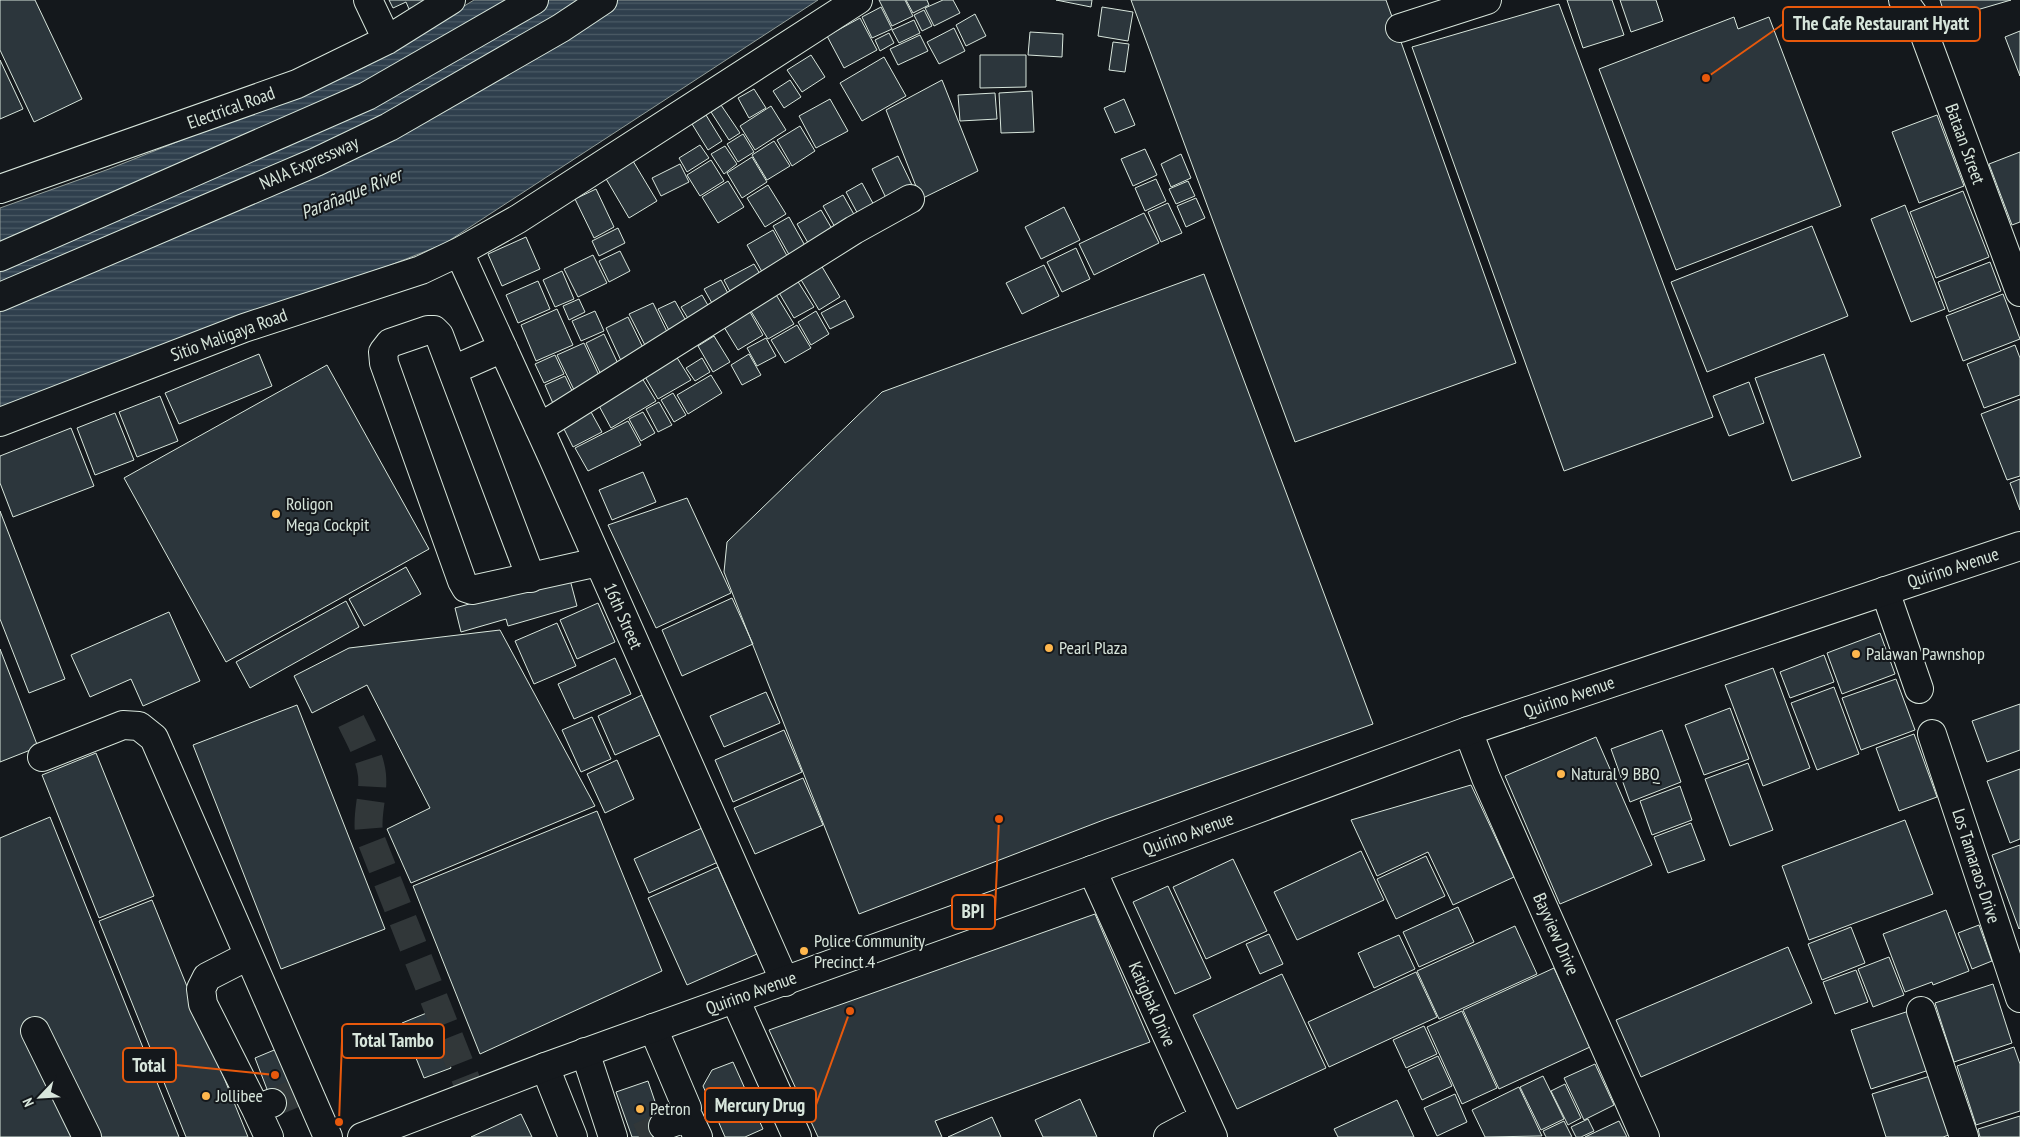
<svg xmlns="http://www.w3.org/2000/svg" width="2020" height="1137" font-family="'PT Sans Narrow',sans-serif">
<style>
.water{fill:url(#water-rules);stroke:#939e99}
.building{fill:#2c363c;stroke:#d8e6dc}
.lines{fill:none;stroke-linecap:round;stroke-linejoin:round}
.minor-tunnel{stroke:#313739;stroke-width:28;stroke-dasharray:28 14;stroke-linecap:butt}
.minor-casing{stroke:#d8e6dc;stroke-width:30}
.major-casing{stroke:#d8e6dc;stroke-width:30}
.highway-casing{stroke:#d8e6dc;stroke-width:30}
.minor{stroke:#14181c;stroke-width:28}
.major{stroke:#14181c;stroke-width:28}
.highway{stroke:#14181c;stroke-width:28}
.poi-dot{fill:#ffb74d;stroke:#14181c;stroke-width:2}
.labels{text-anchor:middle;stroke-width:4;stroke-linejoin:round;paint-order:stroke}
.street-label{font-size:18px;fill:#d8e6dc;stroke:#14181c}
.poi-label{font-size:18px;fill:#d8e6dc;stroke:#14181c;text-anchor:start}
.water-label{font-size:19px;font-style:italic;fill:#d8e6dc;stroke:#14181c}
.leader{fill:none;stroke:#e8590c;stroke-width:2}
.callout-dot{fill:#e8590c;stroke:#14181c;stroke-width:2}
.callout{fill:#14181c;stroke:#e8590c;stroke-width:2}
.callout-label{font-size:19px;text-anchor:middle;font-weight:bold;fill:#d8e6dc}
</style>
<defs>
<pattern id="water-rules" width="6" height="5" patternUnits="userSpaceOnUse" patternTransform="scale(1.25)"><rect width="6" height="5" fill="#2f3f4d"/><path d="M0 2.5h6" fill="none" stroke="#4c5b66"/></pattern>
</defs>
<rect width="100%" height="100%" fill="#14181c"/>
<path class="water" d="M474,0h344l-374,244 -444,175v-211l109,-39 256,-102z"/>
<path class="building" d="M0,0h35l47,99 -48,23 -34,-72z
M389,0h39l-19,9 -3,-7 -13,6z
M879,0h26l8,16 -21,10z
M906,0h21l2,5 -16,8z
M943,0h10l7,13 -26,13 -9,-18z
M1056,0h36l-1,7z
M1131,0h255l130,363 -221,79z
M1567,0h45l12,35 -41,13z
M1620,0h36l7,21 -32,11z
M1940,0h71l-65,19z
M1559,4l154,413 -149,54 -152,-424z
M881,7l11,22 -20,9 -10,-21z
M1102,7l31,5 -5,29 -30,-5z
M924,10l8,16 -10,5 -8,-16z
M975,14l11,22 -20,10 -10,-21z
M1734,17l4,12 31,-12 72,189 -165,64 -77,-201z
M860,18l17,32 -33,18 -17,-32z
M914,20l6,13 -21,10 -7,-13z
M954,28l11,23 -26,13 -12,-22z
M2020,31v45l-15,-39z
M1030,32l33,2 -1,23 -34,-2z
M889,33l5,10 -14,8 -5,-11z
M920,35l8,16 -30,14 -8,-16z
M1113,42l16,2 -4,28 -16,-2z
M811,55l14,22 -23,15 -15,-22z
M980,55h46v32l-46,1z
M884,57l22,39 -44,25 -22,-38z
M0,60l23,49 -23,10z
M790,80l11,17 -17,11 -11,-17z
M942,80l36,91 -57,28 -35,-89z
M754,89l12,19 -17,10 -11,-20z
M1032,91l2,41 -33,1 -2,-40z
M995,93l2,26 -37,2 -2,-26z
M830,99l18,32 -32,17 -17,-32z
M1124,99l11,26 -20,8 -11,-25z
M721,105l19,28 -11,7 -18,-28z
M771,106l15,24 -31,20 -15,-24z
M706,115l16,26 -14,9 -16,-26z
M1937,115l27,71 -45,17 -27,-71z
M800,126l15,25 -23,15 -15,-26z
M743,134l11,18 -16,10 -11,-18z
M774,141l16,25 -23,14 -15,-25z
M700,145l9,13 -22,14 -8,-14z
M725,146l12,18 -13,10 -13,-20z
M1145,149l12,26 -24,11 -12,-27z
M2020,152v70l-8,3 -23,-61z
M1181,154l10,24 -20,9 -10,-23z
M898,156l14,29 -26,13 -14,-29z
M752,157l15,25 -25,16 -15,-25z
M711,160l13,21 -24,15 -13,-21z
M633,161l24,40 -28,17 -24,-41z
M680,164l9,18 -28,14 -9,-18z
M1156,179l10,22 -21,10 -10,-23z
M728,181l16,26 -26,16 -16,-26z
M1188,181l7,15 -19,8 -7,-15z
M862,183l14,26 -16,9 -14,-26z
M768,185l18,29 -21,13 -18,-29z
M596,189l18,38 -20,11 -19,-39z
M1963,191l26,66 -53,21 -26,-66z
M843,195l13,23 -20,11 -13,-23z
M1196,198l9,20 -19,9 -9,-21z
M1168,203l14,30 -21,9 -13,-30z
M1905,205l40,104 -34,13 -40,-103z
M1064,207l16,33 -39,19 -16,-32z
M821,210l14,24 -24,14 -14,-24z
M1144,213l15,30 -65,32 -15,-31z
M789,217l19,34 -16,9 -19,-34z
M1812,226l36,90 -141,56 -36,-90z
M618,228l7,15 -26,13 -7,-15z
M773,230l19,35 -26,14 -19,-34z
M526,237l14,32 -38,17 -14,-32z
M1076,248l14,31 -28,13 -15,-30z
M620,251l10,20 -21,11 -10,-21z
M593,255l14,28 -29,14 -14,-28z
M1990,262l11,29 -52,21 -11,-30z
M754,264l11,18 -31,17 -10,-19z
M821,265l19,32 -21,13 -19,-32z
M1044,265l15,31 -37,18 -16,-31z
M562,271l12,28 -19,8 -12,-27z
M1204,274l169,450 -267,95 -247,95 -135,-342 3,-30 155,-150z
M721,280l12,23 -16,9 -13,-23z
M797,280l17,27 -20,11 -16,-27z
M538,281l12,28 -32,14 -12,-28z
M775,293l19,31 -26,15 -19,-31z
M2003,294l17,45 -57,22 -17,-45z
M702,295l11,19 -21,11 -11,-18z
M579,299l6,13 -16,8 -6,-14z
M845,300l9,17 -24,12 -9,-16z
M675,301l15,27 -17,10 -15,-29z
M653,303l19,39 -23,11 -20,-39z
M557,309l16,36 -37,16 -15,-36z
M595,311l9,20 -23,10 -9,-20z
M816,311l13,23 -18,11 -13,-23z
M750,312l13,23 -25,15 -14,-23z
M628,317l18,37 -23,11 -17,-37z
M797,325l14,23 -26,15 -14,-23z
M604,334l17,36 -18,9 -17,-36z
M714,336l16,26 -17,10 -15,-26z
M766,338l10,18 -19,10 -10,-18z
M584,343l19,41 -26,12 -20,-41z
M2015,345l5,13v37l-36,13 -17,-44z
M259,354l13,32 -93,38 -14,-31z
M749,354l12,21 -19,10 -11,-20z
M1824,354l37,103 -69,24 -37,-103z
M555,355l9,19 -20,9 -9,-19z
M676,356l15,24 -33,19 -14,-24z
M702,358l8,14 -15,9 -9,-13z
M327,365l102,184 -203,113 -102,-184z
M711,375l11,18 -34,21 -11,-19z
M565,376l11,23 -21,9 -10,-23z
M642,378l14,23 -45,27 -13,-24z
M1749,382l15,41 -35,13 -16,-40z
M673,393l13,22 -12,7 -13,-22z
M160,396l18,45 -41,16 -18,-45z
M2020,399v77l-13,4 -26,-66z
M659,402l13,23 -14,7 -12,-23z
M591,412l11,20 -29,15 -10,-20z
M643,412l12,21 -14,8 -12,-22z
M115,413l19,47 -39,15 -18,-47z
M628,421l13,24 -53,26 -13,-23z
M71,428l23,58 -81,31 -13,-34v-27z
M643,472l13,30 -44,18 -13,-30z
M2020,479v31l-10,-27z
M687,498l44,95 -75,35 -48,-103z
M0,511l65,168 -36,14 -29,-74z
M406,567l15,27 -57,32 -15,-27z
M569,576l8,30 -69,20 -2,-7 -45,13 -6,-24z
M732,598l21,46 -71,32 -20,-46z
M346,601l13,26 -109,61 -14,-26z
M598,603l17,39 -38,17 -17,-39z
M169,612l31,69 -57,25 -12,-27 -41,18 -19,-42z
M557,623l19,43 -42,18 -19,-43z
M500,630l95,176 -184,77 -24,-54 43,-21 -63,-123 -55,28 -18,-37 55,-28z
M1880,633l15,41 -53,20 -15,-41z
M0,649l38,98 -38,15z
M1824,655l10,27 -44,16 -10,-26z
M615,658l16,36 -57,25 -16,-35z
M1773,668l37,100 -47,18 -38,-101z
M1896,679l19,51 -54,20 -19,-52z
M1834,687l25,67 -42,16 -26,-67z
M766,692l14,31 -56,24 -14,-31z
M642,695l18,40 -45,20 -17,-39z
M2020,704v46l-33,12 -15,-41z
M297,705l88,224 -104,40 -88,-224z
M1730,708l19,51 -45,16 -19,-50z
M592,717l19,42 -30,13 -19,-42z
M784,730l18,42 -69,30 -18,-42z
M1662,730l19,52 -51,20 -19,-53z
M1914,734l23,63 -38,14 -23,-63z
M1596,737l56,128 -92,39 -55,-128z
M96,753l58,143 -55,22 -57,-143z
M617,760l17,39 -29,14 -18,-39z
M1748,763l25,67 -43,16 -25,-67z
M2020,769v70l-10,4 -23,-62z
M803,778l20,47 -68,29 -21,-46z
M1471,785l43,92 -61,28 -25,-53 -51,24 -26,-56z
M1680,786l12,34 -40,15 -12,-34z
M597,811l65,160 -182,83 -67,-168z
M50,817l129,320h-179v-299z
M1905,820l28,74 -124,46 -27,-74z
M1691,823l14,37 -37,13 -14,-36z
M702,828l16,34 -69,31 -15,-34z
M2020,845v83l-1,1 -27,-74z
M1361,851l23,49 -87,40 -23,-48z
M1426,856l19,40 -49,23 -19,-40z
M1233,859l34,72 -61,28 -33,-72z
M718,867l39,87 -70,31 -39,-87z
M1168,886l43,92 -36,16 -42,-92z
M152,900l96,237h-62l-87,-216z
M1458,907l16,35 -55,25 -16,-35z
M1946,910l23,61 -36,14 -1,-3 -27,10 -22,-58z
M1095,914l55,128 -215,79 7,16h-124l-49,-107z
M1979,925l13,36 -20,8 -14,-36z
M1515,926l22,48 -98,45 -22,-48z
M1851,927l14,36 -43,17 -14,-36z
M1269,934l14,30 -23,10 -14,-30z
M1399,935l16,34 -41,19 -16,-35z
M1788,947l24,56 -171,74 -25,-57z
M1889,957l15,38 -31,12 -15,-38z
M1554,968l36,79 -91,42 -36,-79z
M1856,970l12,32 -33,12 -12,-32z
M1416,972l21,45 -108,50 -21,-45z
M1282,974l44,94 -89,41 -44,-94z
M1993,984l19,59 -58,19 -19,-59z
M1462,1011l35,77 -35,16 -35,-77z
M1909,1011l20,59 -58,19 -20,-59z
M429,1012l22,56 -27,10 -22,-55z
M1424,1026l13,28 -31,14 -13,-28z
M2014,1047l6,17v47l-44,14 -19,-59z
M279,1048l20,53 -24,9 -20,-52z
M1438,1056l14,30 -30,14 -14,-30z
M733,1062l30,67 -18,8h-20l-22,-51 9,-16z
M1595,1064l19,41 -30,15 -20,-42z
M1543,1076l21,43 -23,11 -21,-43z
M1930,1076l19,59 -6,2h-57l-14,-43z
M648,1081l19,56h-35l-16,-45z
M1565,1084l16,34 -13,7 -17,-34z
M1519,1087l23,49 -57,1 -13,-27z
M1455,1094l12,28 -30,14 -13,-28z
M1080,1099l17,38h-54l-8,-17z
M1397,1100l17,37h-76l-4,-8z
M521,1114l11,23h-61z
M2020,1116v21h-40l-2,-8z
M992,1117l9,20h-53z
M1588,1119l6,12 -13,6h-5l-5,-10z
M1564,1121l8,16h-26l-3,-6z
M1619,1121l8,16h-42z"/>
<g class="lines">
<path class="minor-tunnel" d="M351,721c8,17 19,35 21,54 2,22 -7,41 -2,62l102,258
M272,1103l24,-10
M639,1137l24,-11"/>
<defs>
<path id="minor" d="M368,0l19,40
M1903,0l18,25 99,267
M1400,28l87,-28
M0,189l297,-105 90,-44 64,-40
M459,252l93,204 233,526
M453,370l50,-22
M0,422l244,-94 177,-58 38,-18 59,-33 340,-219
M539,428l315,-198 56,-31
M531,578l-92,-243 -5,-5h-6l-38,13 -7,9 1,11 78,218 4,7 6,2 126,-28
M1885,591l34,98
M1468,731l18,47 159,359
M1932,734l88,264
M42,757l81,-32 16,1 15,12 174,399
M1092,870l121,267
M248,956l-41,21 -6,12 2,15 53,105
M735,999l62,138
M1921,1011l43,126
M653,1028l34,80c0,12 -14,14 -24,18
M35,1031l52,106
M585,1052l28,85
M545,1067l28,70
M687,1114l11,23
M269,1137l-13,-28 16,-6
M1168,1137l36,-19"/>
<path id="major" d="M362,1137l183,-70 547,-197 376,-139 552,-185"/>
<path id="highway" d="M0,257l367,-161 167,-96
M0,297l316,-135 73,-35 172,-99 42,-28"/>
</defs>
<use href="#minor" class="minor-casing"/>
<use href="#major" class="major-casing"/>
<use href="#highway" class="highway-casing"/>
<use href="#minor" class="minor"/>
<use href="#major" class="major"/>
<use href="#highway" class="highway"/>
</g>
<g class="poi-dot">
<circle cx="276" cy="514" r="5"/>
<circle cx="1049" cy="648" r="5"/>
<circle cx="1856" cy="654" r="5"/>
<circle cx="1561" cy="774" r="5"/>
<circle cx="804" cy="951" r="5"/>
<circle cx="206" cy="1096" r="5"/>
<circle cx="640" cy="1109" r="5"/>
</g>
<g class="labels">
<g class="street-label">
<text transform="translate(231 108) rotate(-20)" y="6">Electrical Road</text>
<text transform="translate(1965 144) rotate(70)" y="6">Bataan Street</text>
<text transform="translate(309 163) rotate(-24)" y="6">NAIA Expressway</text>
<text transform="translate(229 335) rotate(-20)" y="6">Sitio Maligaya Road</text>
<text transform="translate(1953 568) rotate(-18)" y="6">Quirino Avenue</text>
<text transform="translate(623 616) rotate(66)" y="6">16th Street</text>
<text transform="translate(1569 697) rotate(-19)" y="6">Quirino Avenue</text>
<text transform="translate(1188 834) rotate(-20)" y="6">Quirino Avenue</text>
<text transform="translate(1976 866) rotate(72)" y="6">Los Tamaraos Drive</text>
<text transform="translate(1556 934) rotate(66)" y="6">Bayview Drive</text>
<text transform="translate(751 993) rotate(-20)" y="6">Quirino Avenue</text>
<text transform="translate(1152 1004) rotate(66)" y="6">Katigbak Drive</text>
</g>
<g class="poi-label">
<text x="286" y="510">Roligon<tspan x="286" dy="21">Mega Cockpit</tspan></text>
<text x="1059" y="654">Pearl Plaza</text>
<text x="1866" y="660">Palawan Pawnshop</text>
<text x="1571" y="780">Natural 9 BBQ</text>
<text x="814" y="947">Police Community<tspan x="814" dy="21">Precinct 4</tspan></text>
<text x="216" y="1102">Jollibee</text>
<text x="650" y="1115">Petron</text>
</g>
<g class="water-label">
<text transform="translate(351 193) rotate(-22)" y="7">Parañaque River</text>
</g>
</g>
<path class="leader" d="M1706 78L1783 24M999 819L995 912M339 1122L342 1041M275 1075L176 1065M850 1011L816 1105"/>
<g class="callout-dot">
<circle cx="1706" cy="78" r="5"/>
<circle cx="999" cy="819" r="5"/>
<circle cx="339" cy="1122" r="5"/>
<circle cx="275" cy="1075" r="5"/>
<circle cx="850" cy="1011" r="5"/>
</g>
<g class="callout">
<rect x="1783" y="7" width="197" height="34" rx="5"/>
<rect x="952" y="895" width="43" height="34" rx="5"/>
<rect x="342" y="1024" width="102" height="34" rx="5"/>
<rect x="123" y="1048" width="53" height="34" rx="5"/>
<rect x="705" y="1088" width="111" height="34" rx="5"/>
</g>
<g class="callout-label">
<text x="1881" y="30">The Cafe Restaurant Hyatt</text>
<text x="973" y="918">BPI</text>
<text x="393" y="1047">Total Tambo</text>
<text x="149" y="1072">Total</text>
<text x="760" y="1112">Mercury Drug</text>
</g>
<g transform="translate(40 1097) rotate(245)" stroke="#14181c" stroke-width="4" paint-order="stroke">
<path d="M0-4L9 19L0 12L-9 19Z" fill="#d8e6dc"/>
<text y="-8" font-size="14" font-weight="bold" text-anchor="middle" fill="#d8e6dc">N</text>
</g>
</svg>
